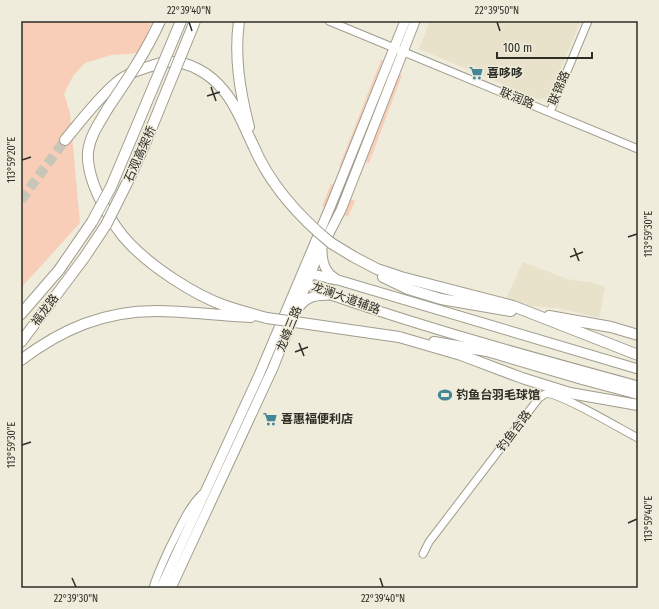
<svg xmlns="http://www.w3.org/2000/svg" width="659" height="609" font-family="'Fira Sans Condensed','Noto Sans SC',sans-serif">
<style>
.built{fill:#e8e2ca}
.green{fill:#f9ceb8}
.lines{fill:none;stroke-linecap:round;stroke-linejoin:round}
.highway-tunnel{stroke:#c8c6b7;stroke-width:10;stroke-dasharray:10 5;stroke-linecap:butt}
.minor-casing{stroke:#a19d8e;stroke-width:9}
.major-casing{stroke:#a19d8e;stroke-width:11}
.highway-casing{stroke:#a19d8e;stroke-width:12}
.minor{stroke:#fff;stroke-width:7}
.major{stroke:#fff;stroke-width:9}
.highway{stroke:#fff;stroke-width:10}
.highway-bridge-casing{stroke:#a19d8e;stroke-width:12;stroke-linecap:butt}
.highway-bridge{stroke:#fff;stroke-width:10}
.ticks{fill:none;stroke:#2e2d26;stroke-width:1.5}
.labels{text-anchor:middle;stroke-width:3;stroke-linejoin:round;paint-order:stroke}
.poi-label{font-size:12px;font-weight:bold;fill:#2e2d26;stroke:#efecdb;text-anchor:start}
.street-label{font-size:12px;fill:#2e2d26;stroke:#efecdb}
.neatline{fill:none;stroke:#2e2d26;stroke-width:1.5}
.ticks-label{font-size:10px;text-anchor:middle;fill:#2e2d26}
</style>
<rect width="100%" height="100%" fill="#efecdb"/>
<path class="built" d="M430,21h149l1,1 -32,79 -6,-3 -2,2 -121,-51z
M523,262l44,17 27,4 11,4 -6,31 -42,-10 -26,-2 -25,-7z"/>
<path class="green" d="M21,21h131l-12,32 -29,2 -26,8 -12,13 -9,18 6,19 10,110 -59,65z
M381,60h2l-42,107h-2z
M400,74l2,1 -33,88 -4,-1z
M331,184l3,1 -9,22 -3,-1z
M351,199l4,2 -7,16 -4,-2z"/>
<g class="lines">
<path class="highway-tunnel" d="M21,200l44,-60"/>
<defs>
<path id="minor" d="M329,21l309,128
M550,112l38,-91
M423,554l6,-12 110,-144 6,-4c11,-4 79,37 93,44
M153,588c4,-14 11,-28 17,-41 10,-19 17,-38 32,-53"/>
<path id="major" d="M322,250c0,13 3,22 14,29
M307,275c10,-3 20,5 31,5l300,89
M304,280c6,9 19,8 27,15 101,35 204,63 307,91
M300,306c7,-10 18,-11 30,-11
M161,588l98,-213 72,-170 74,-184
M171,588l102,-220 45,-113 23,-45 74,-189"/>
<path id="highway" d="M239,21c-5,36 1,71 10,106
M108,108c-8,14 -18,27 -20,44 -1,16 6,35 13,49 8,16 17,31 29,43 22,23 63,50 93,61 14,5 29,9 44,13
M65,140c15,-18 33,-42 51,-57 8,-7 19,-12 29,-15 7,-2 14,-5 21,-6 22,-2 45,12 58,29 13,15 20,36 29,54
M331,243l23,14 23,12 24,8 112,29 125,49
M383,277l25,12 33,10 70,12
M21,314l38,-44
M549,316l62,11 27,8
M399,337l62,18 61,23 48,15 68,12
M21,342l48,-64
M434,342l53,9 95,28 56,15
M21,360c41,-31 83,-49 135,-49 32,0 63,5 95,6"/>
</defs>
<use href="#minor" class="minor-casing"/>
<use href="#major" class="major-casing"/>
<use href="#highway" class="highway-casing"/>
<use href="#minor" class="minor"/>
<use href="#major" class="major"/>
<use href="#highway" class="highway"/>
<defs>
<path id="highway-bridge" d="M108,108c19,-28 38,-56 52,-87
M253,145c17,40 45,71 78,98
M59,270l33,-48 19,-35 70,-166
M69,278l15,-20 22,-33 24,-48 15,-33 50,-123
M267,318l132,19"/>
</defs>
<use href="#highway-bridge" class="highway-bridge-casing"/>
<use href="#highway-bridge" class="highway-bridge"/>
</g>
<path class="ticks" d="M189,22l3,9M497,22l3,9M211,87l5,14M207,96l13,-4M22,160l9,-3M628,237l9,-3M574,248l5,13M570,257l13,-5M299,343l5,13M295,352l13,-5M22,445l9,-3M628,523l9,-4M72,578l4,9M380,578l3,9"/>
<defs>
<symbol id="supermarket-bare" viewBox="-9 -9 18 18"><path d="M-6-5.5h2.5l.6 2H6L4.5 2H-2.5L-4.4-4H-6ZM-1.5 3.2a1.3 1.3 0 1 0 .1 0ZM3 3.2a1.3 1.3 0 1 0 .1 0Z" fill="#438696" stroke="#efecdb" stroke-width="2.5" paint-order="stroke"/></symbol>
<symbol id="stadium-bare" viewBox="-9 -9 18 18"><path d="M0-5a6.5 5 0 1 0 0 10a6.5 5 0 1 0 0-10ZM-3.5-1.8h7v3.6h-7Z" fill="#438696" stroke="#efecdb" stroke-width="2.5" paint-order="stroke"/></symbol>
</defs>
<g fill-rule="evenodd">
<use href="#supermarket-bare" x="466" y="63" width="20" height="20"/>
<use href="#stadium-bare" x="435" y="385" width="20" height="20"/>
<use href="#supermarket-bare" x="260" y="409" width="20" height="20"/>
</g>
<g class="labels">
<g class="poi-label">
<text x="487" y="77">喜哆哆</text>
<text x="456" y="399">钓鱼台羽毛球馆</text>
<text x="281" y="423">喜惠褔便利店</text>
</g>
<g class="street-label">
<text transform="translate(559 88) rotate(-67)" y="4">联锦路</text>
<text transform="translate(517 98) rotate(23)" y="4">联润路</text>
<text transform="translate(140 154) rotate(-66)" y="4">石观高架桥</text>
<text transform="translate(346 298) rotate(20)" y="4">龙澜大道辅路</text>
<text transform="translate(45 310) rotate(-53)" y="4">福龙路</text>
<text transform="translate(289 329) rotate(-68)" y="4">龙峰三路</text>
<text transform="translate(514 431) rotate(-53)" y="4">钓鱼合路</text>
</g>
</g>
<rect width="659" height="609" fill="none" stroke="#efecdb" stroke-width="44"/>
<path d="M497 52v6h95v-6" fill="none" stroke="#2e2d26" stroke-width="2"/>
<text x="503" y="52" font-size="12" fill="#2e2d26" stroke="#efecdb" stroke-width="3" paint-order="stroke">100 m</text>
<rect x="22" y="22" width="615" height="565" class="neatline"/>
<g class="ticks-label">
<text x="189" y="14">22°39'40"N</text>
<text x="497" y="14">22°39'50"N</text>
<text transform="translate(11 160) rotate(-90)" y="4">113°59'20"E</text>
<text transform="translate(648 234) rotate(-90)" y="4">113°59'30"E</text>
<text transform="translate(11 445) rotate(-90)" y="4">113°59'30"E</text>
<text transform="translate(648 519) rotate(-90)" y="4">113°59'40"E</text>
<text x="76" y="602">22°39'30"N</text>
<text x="383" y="602">22°39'40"N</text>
</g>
</svg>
